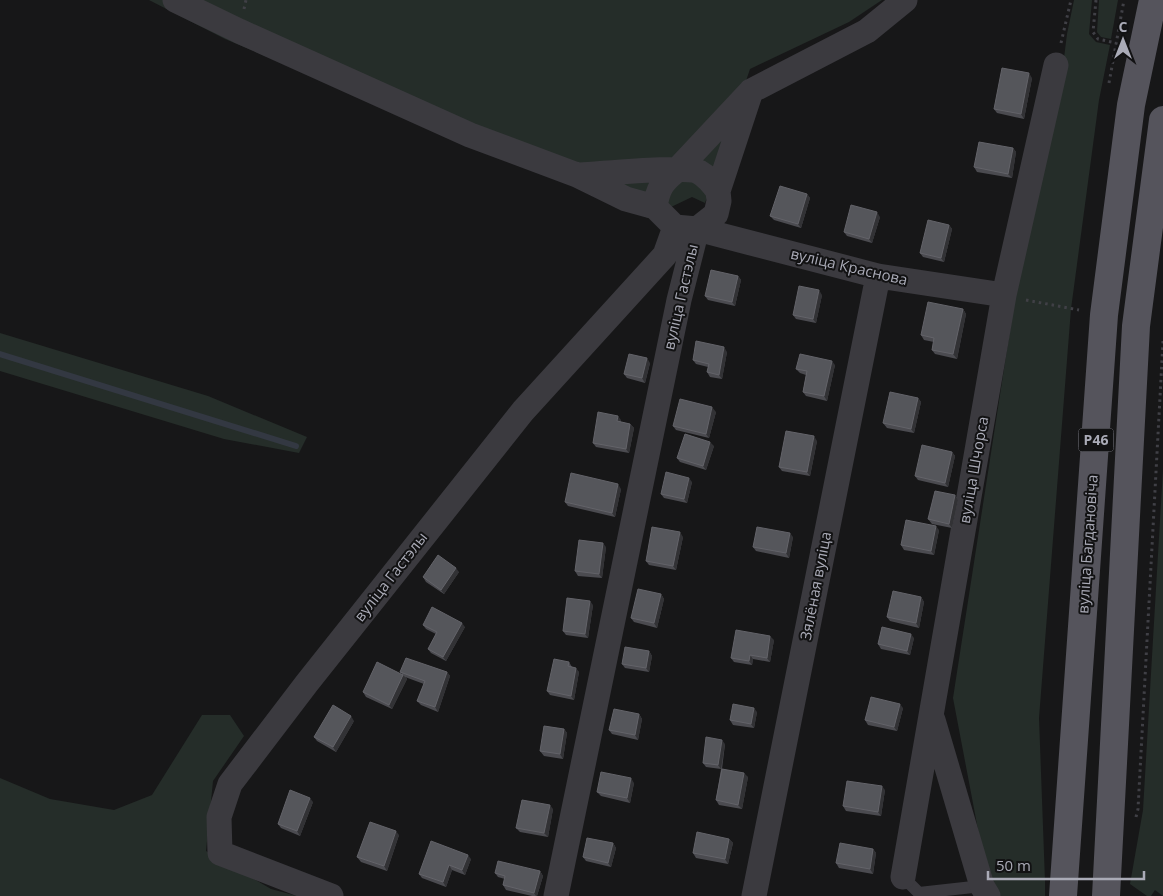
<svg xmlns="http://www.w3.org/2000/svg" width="1163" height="896" font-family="'Open Sans',sans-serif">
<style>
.green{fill:#252d29}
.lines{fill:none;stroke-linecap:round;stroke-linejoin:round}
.stream{stroke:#333842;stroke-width:6}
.path{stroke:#404046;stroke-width:3;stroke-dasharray:2.5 4;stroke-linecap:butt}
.service{stroke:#3b3a3f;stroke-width:12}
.minor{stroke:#3b3a3f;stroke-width:25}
.primary{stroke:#55545c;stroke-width:28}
.wall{fill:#4b4b50}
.shaded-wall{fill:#323235}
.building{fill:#55565b;stroke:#636369}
.labels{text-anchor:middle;stroke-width:4;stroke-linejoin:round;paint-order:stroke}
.shield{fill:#121213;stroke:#7c7d86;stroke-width:1}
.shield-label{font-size:14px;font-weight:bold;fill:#aaabb7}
.street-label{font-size:15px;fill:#aaabb7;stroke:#121213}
</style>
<rect width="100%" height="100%" fill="#171718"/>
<path class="green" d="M149,0h733l-33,22 -99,47 -45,134 -13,-6 -44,21 -423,-179z
M1074,0h18l-3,34 7,8 14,3 -11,55 -28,209 -32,409 6,163v15h-48l-10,-19 -34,-179 62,-400 48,-232 4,-32z
M1099,0h19l-7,39 -10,-2 -4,-5z
M0,333l208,63 99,41 -8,16 -75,-14 -224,-68z
M1163,469v427l-8,-6 -4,6h-4l-17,-12 13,-74z
M202,715h28l14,21 -31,45 -7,70 65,38 26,7h-297v-118l50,21 64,11 38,-15z"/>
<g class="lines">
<path class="stream" d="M0,354l296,92"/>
<path class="path" d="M1096,0l-3,32 5,7 18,4
M244,9l2,-9
M1061,43l10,-43
M1109,83l15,-83
M1026,300l53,10
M1136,817l2,-8 25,-468"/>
<path class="service" d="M903,877l16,16 63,-7"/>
<path class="minor" d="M175,0l64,31 231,104 107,40 49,24 29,8 20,20 22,2 181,47 126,19
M580,175c22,-1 104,-10 119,-3 9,5 14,12 19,19
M655,207c3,-19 7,-25 22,-37l74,-79 116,-60 38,-31
M933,720l49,166 6,10
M903,877l101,-582 52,-230
M331,896l-111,-43 -1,-36 11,-33 77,-101 216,-272 142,-156 10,-28
M556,896l123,-596 18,-71 19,-15 3,-13 -1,-10 33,-100
M754,896l124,-620"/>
<path class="primary" d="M1063,896l41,-581 27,-210 22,-105
M1106,896l30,-570 27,-206"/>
</g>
<path class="wall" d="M1032,78l-8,41 -27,-6 -3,-4z
M1013,148l3,4 -4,26 -35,-6 -3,-5z
M807,194l3,4 -9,30 -27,-8 -4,-4z
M880,217l-8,26 -25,-7 -3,-4z
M949,225l3,4 -8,33 -21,-5 -3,-4z
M738,276l3,4 -6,26 -27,-6 -3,-4z
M822,295l-6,28 -20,-4 -3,-4z
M963,309l3,5 -9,45 -22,-5 -3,-4 2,-8 -10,-2 -3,-5z
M727,352l-5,27 -12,-2 -3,-5 1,-5 -12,-3 -3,-4z
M650,363l-5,20 -18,-5 -3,-4z
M835,365l-8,36 -21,-5 -3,-4 3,-17 -6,-2 -4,-4z
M918,398l3,4 -7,31 -27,-5 -4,-5z
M716,412l-7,26 -33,-8 -3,-4z
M621,420v2l9,2 4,4 -5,25 -33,-6 -3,-4z
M817,441l-7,35 -28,-5 -3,-4z
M714,446l-8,24 -26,-8 -3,-4z
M952,452l3,4 -7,31 -30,-7 -3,-4z
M692,482l-5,21 -23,-5 -3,-4z
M621,489l-6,28 -47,-11 -3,-4z
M955,495l3,5 -6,28 -20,-4 -4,-5z
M939,530l-5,25 -30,-5 -3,-5z
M683,537l-7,33 -27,-5 -3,-4z
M793,537l-4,21 -33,-7 -3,-4z
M606,547l-4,31 -24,-2 -3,-5z
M459,572l-15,22 -18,-12 -3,-5z
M661,594l3,5 -7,29 -23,-6 -3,-4z
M921,597l3,5 -5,26 -29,-7 -3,-4z
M593,605l-5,33 -22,-3 -3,-4z
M423,625l42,2 -19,34 -15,-8 -3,-4 8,-15 -10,-5z
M914,638l-4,17 -29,-6 -3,-5z
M774,640l-4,22 -17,-3 -1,6 -18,-3 -3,-4z
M649,651l3,5 -3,16 -24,-4 -3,-4z
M569,662l3,5 7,5 -5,28 -24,-5 -3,-4z
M400,672h47l3,4 -12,36 -17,-7 -4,-4 7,-17 -19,-7 2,2 -15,30 -26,-12 -3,-5 39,-18z
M903,708l-6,23 -29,-6 -3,-5z
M757,712l-3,16 -21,-3 -3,-5z
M639,714l3,5 -4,21 -26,-6 -3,-4z
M354,721l-18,31 -19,-11 -3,-4z
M564,729l3,4 -4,26 -19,-3 -4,-5z
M725,744l-3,25 26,8 -6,32 -23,-4 -3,-5 5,-31 -15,-2 -3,-4z
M634,783l-4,20 -29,-7 -4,-4z
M885,790l-4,26 -35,-5 -3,-5z
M313,802l-13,34 -19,-8 -3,-4z
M553,809l-5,28 -28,-5 -4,-4z
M399,835l-12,36 -26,-9 -4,-5z
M729,839l4,4 -5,21 -32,-6 -3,-5z
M613,843l3,5 -5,19 -25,-6 -3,-4z
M873,849l3,4 -3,21 -34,-6 -3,-5z
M471,859l-6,16 -13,-5 -6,17 -24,-9 -3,-4z
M540,871l3,5 -6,20h-5l-26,-6 -3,-5 2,-6 -7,-2 -3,-4z"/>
<path class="shaded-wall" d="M1029,73l3,5 -8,41 -3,-5z
M1013,148l3,4 -4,26 -4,-4z
M807,194l3,4 -9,30 -3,-4z
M877,212l3,5 -8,26 -3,-4z
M949,225l3,4 -8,33 -3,-4z
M738,276l3,4 -6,26 -3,-4z
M819,290l3,5 -6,28 -3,-4z
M963,309l3,5 -9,45 -4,-5z
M724,347l3,5 -5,27 -3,-4z
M647,358l3,5 -5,20 -3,-5z
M832,361l3,4 -8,36 -3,-5z
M918,398l3,4 -7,31 -3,-4z
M712,407l4,5 -7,26 -3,-4z
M618,416l3,4 -1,6 -3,-5z
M630,424l4,4 -5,25 -3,-4z
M814,436l3,5 -7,35 -3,-4z
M710,442l4,4 -8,24 -3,-4z
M952,452l3,4 -7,31 -3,-4z
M689,478l3,4 -5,21 -3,-4z
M618,484l3,5 -6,28 -3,-4z
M955,495l3,5 -6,28 -3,-4z
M936,526l3,4 -5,25 -3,-4z
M680,532l3,5 -7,33 -3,-4z
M790,533l3,4 -4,21 -3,-5z
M603,543l3,4 -4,31 -3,-4z
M456,568l3,4 -15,22 -3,-4z
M661,594l3,5 -7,29 -3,-5z
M921,597l3,5 -5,26 -3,-5z
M590,601l3,4 -5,33 -3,-4z
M462,623l3,4 -19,34 -3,-4z
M911,634l3,4 -4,17 -3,-4z
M770,636l4,4 -4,22 -3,-4z
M649,651l3,5 -3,16 -3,-4z
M750,655l3,4 -1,6 -3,-4z
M576,668l3,4 -5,28 -3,-4z
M447,672l3,4 -12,36 -3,-5z
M403,675l4,4 -15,30 -3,-4z
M900,704l3,4 -6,23 -3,-4z
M754,708l3,4 -3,16 -3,-4z
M639,714l3,5 -4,21 -3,-5z
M351,716l3,5 -18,31 -3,-5z
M564,729l3,4 -4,26 -3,-5z
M722,740l3,4 -4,25 -3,-4z
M744,773l4,4 -6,32 -4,-4z
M631,778l3,5 -4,20 -3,-5z
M882,786l3,4 -4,26 -3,-4z
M310,798l3,4 -13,34 -3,-5z
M550,805l3,4 -5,28 -4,-4z
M396,831l3,4 -12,36 -3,-5z
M729,839l4,4 -5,21 -3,-5z
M613,843l3,5 -5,19 -3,-4z
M873,849l3,4 -3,21 -3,-5z
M468,855l3,4 -6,16 -3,-5z
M449,865l3,5 -6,17 -3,-5z
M540,871l3,5 -6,20h-1l-2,-3z"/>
<path class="building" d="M1002,68l27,5 -8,41 -27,-5z
M979,142l34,6 -5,26 -34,-7z
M780,186l27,8 -9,30 -28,-8z
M851,205l26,7 -8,27 -25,-7z
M928,220l21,5 -8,33 -21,-5z
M711,270l27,6 -6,26 -27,-6z
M799,286l20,4 -6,29 -20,-4z
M928,302l35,7 -10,45 -21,-4 2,-12 -13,-3z
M696,341l28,6 -5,28 -12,-3 2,-8 -16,-4z
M629,354l18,4 -5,20 -18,-4z
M800,354l32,7 -8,35 -21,-4 4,-21 -11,-2z
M890,392l28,6 -7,31 -28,-6z
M680,399l32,8 -6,27 -33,-8z
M598,412l20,4 -1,5 13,3 -4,25 -33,-6z
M786,431l28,5 -7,36 -28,-5z
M685,434l25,8 -7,24 -26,-8z
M922,445l30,7 -7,31 -30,-7z
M666,472l23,6 -5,21 -23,-5z
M571,473l47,11 -6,29 -47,-11z
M935,491l20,4 -6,29 -21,-5z
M906,520l30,6 -5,25 -30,-6z
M652,527l28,5 -7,34 -27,-5z
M757,527l33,6 -4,20 -33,-6z
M579,540l24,3 -4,31 -24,-3z
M438,555l18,13 -15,22 -18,-13z
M638,589l23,5 -7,29 -23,-5z
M893,591l28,6 -5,26 -29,-6z
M567,598l23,3 -5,33 -22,-3z
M432,607l30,16 -19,34 -15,-8 9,-17 -14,-7z
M882,627l29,7 -4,17 -29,-7z
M736,630l34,6 -3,22 -17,-3 -1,6 -18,-3z
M625,647l24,4 -3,17 -24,-4z
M406,658l41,14 -12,35 -18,-6 8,-20 -25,-9z
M554,659l15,3 -1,4 8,2 -5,28 -24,-5z
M377,662l26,13 -14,30 -26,-13z
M871,697l29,7 -6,23 -29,-7z
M733,704l21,4 -3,16 -21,-4z
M333,705l18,11 -18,31 -19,-10z
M614,709l25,5 -4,21 -26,-5z
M544,726l20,3 -4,25 -20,-3z
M706,737l16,3 -4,25 -15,-2z
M722,769l22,4 -6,32 -22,-5z
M601,772l30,6 -4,20 -30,-6z
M847,781l35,5 -4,26 -35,-6z
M290,790l20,8 -13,33 -19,-7z
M522,800l28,5 -6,28 -28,-5z
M370,822l26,9 -12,35 -27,-9z
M697,832l32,7 -4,20 -32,-6z
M587,838l26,5 -5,20 -25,-6z
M431,841l37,14 -6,15 -13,-5 -6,17 -24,-8z
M840,843l33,6 -3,20 -34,-6z
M498,861l42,10 -6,22 -31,-8 2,-9 -10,-3z"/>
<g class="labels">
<rect class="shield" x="1078.5" y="428.5" width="35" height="23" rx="4"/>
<g class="shield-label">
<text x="1096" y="445">Р46</text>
</g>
<g class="street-label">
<text transform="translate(849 267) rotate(13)" y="5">вуліца Краснова</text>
<text transform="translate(681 297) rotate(-77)" y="5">вуліца Гастэлы</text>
<text transform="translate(974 470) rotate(-80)" y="5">вуліца Шчорса</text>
<text transform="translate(1088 544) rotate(-86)" y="5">вуліца Багдановіча</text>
<text transform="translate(391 577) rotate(-52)" y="5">вуліца Гастэлы</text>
<text transform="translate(816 586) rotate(-79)" y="5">Зялёная вуліца</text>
</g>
</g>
<g transform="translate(1123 40)" stroke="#121213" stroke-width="4" paint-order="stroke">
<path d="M0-4L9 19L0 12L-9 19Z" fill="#aaabb7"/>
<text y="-8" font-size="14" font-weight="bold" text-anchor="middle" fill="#aaabb7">С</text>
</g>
<path d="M988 871v8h156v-8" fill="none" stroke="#aaabb7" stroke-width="2.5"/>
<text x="996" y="871" font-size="15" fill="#aaabb7" stroke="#121213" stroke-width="4" paint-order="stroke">50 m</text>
</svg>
